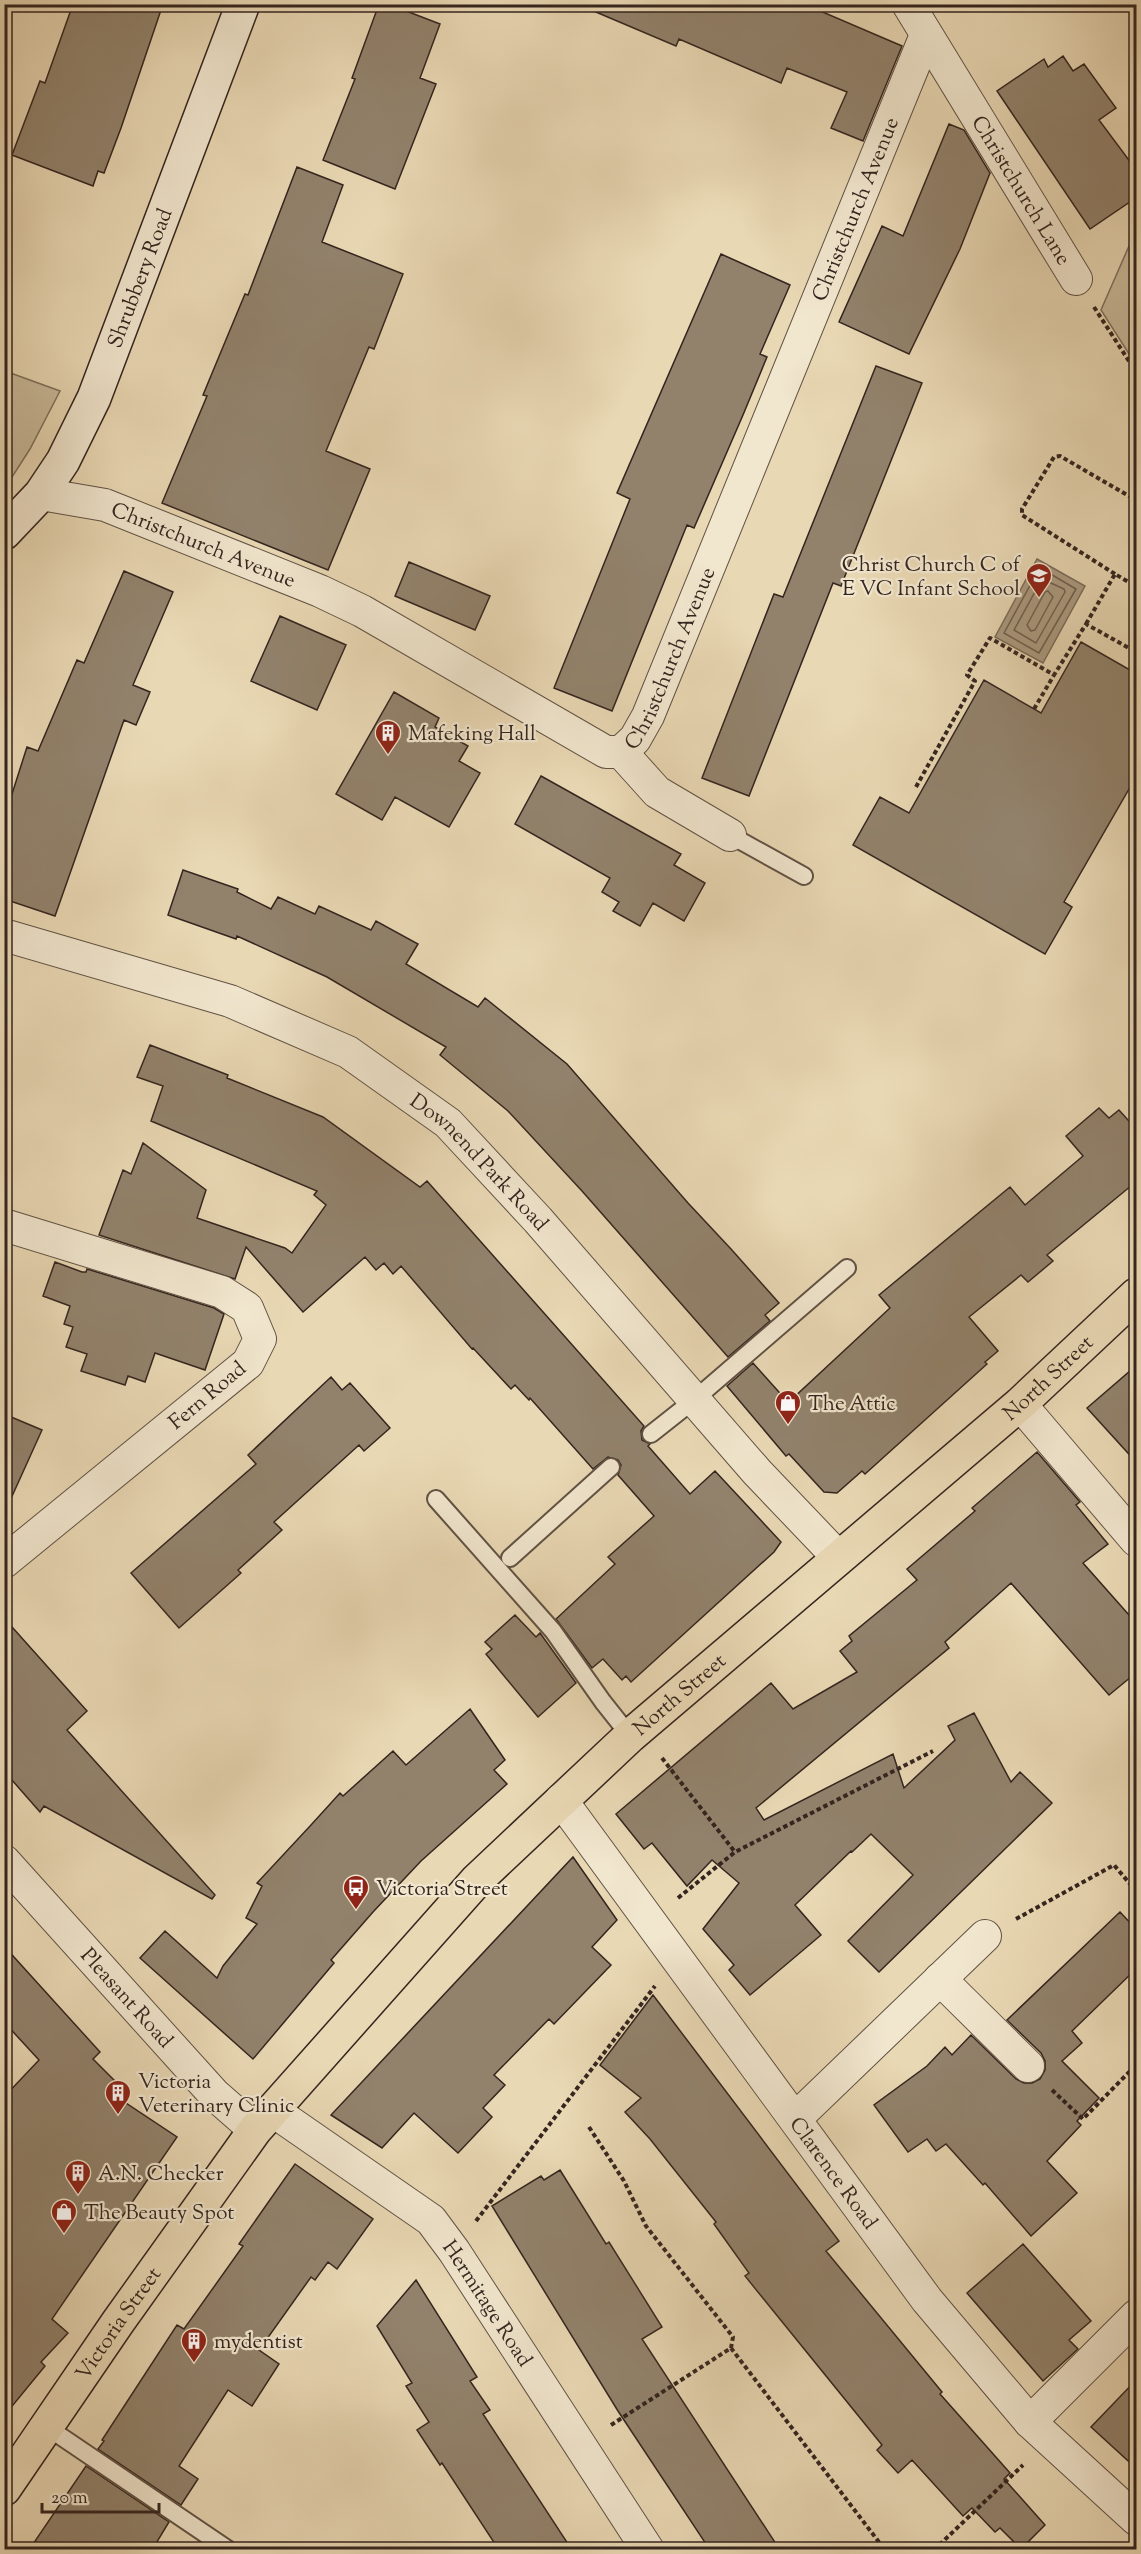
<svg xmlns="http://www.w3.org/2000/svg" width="1141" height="2554" font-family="'Sorts Mill Goudy',serif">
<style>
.green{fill:#caba9b;stroke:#7f705d;stroke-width:1.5}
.water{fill:#ab9b81;stroke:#7b6c5a;stroke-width:1.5}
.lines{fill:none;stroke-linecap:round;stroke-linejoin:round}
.shore{stroke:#706050;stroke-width:1.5}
.building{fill:#92826c;stroke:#34251f;stroke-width:1.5}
.lane-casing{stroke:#615244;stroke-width:20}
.street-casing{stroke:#615244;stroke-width:34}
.secondary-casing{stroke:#34251f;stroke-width:36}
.primary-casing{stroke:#34251f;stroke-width:36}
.path{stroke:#34251f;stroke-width:4;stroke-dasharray:4.5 3;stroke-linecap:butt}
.lane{stroke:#f1e6ce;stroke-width:16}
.street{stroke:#f1e6ce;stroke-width:32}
.secondary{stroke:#f1e6ce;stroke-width:33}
.primary{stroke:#e9d8b4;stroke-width:33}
.labels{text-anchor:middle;stroke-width:4.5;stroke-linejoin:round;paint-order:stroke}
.street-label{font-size:21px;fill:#34251f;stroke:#f1e6ce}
.poi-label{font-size:21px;fill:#34251f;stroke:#f1e6ce;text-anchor:start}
</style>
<rect width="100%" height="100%" fill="#e9d8b4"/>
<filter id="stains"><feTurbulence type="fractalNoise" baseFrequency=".00333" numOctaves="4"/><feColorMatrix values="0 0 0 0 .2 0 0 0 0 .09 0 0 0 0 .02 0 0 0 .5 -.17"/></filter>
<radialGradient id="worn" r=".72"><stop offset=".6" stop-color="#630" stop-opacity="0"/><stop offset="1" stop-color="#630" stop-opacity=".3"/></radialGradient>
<path class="green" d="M1136,230v135l-35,-55z
M5,371l55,20 -30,58 -25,39z"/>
<path class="water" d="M1037,559l48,27 -42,77 -48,-26z"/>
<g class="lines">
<path class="shore" d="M1039,569h3l34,20 -37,64 -35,-20z
M1042,579l22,10 1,3 -29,51 -22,-13z
M1048,591l5,6 -18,33 -4,1 -4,-6 18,-33z"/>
</g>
<path class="building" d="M73,4h90l-42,124 -17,45 -6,-2 -5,15 -81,-31 28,-74 5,2z
M379,4h9l52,20 -20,54 16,6 -41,105 -72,-29 32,-81 -3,-1z
M577,4h227l98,42 -39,95 -32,-13 16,-36 -60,-24 -6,15 -102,-44 -3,7z
M1063,56l10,15 11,-7 32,44 -17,12 38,51v26l-47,32 -93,-138 47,-32 4,8z
M949,124l15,6 26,43 -30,76 -51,105 -70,-32 43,-96 21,10z
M297,167l46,18 -21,57 81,32 -29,75 -5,-2 -43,104 44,18 -42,101 -166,-67 45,-107 -4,-1 42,-101 3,1z
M721,254l69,31 -30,69 7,3 -24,58 -49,113 -7,-3 -75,186 -58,-23 76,-189 -13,-6z
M876,366l46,17 -81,203 -8,-3 -84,213 -47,-18 72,-184 9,3z
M409,562l81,34 -15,34 -80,-34z
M124,571l49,21 -40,93 17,7 -14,33 -12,-5 -69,196 -51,-17v-80l23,-72 11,4 39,-91 7,3z
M280,616l66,29 -29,65 -66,-29z
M1081,642l56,32v101l-73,127 8,5 -27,47 -192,-109 27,-48 29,16 75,-133 57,33z
M394,692l45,26 -4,9 33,19 -9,15 21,12 -31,54 -54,-30 -13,23 -46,-26z
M541,776l140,78 -7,11 31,18 -21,38 -31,-18 -13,23 -27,-15 6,-9 -17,-10 8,-14 -95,-54z
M183,870l55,19 -1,3 34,17 7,-12 37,17 4,-8 52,24 5,-9 42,23 -12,20 72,43 7,-9 82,66 121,139 43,46 48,54 -14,12 5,6 -42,36 -146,-166 -74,-80 -68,-56 6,-8 -119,-70 -90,-41 -1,3 -68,-24z
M150,1045l78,30 -1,3 96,39 97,70 7,-6 217,245 -3,5 1,9 8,4 -2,2 42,48 25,-23 66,71 -7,10 -143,130 -5,-6 -4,4 -19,-21 -11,9 -36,-49 59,-55 -7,-7 46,-41 -36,-41 3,-10 -3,-5 -10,-3 -15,12 -63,-71 -1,2 -14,-15 -4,4 -38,-41 -1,1 -71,-83 -8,8 -9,-11 -8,7 -11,-13 -62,55 -57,-65 -11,32 -136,-44 24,-65 8,4 12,-31 63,47 -9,28 88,30 7,5 34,-48 -12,-10 3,-4 -166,-70 12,-35 -26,-9z
M1099,1108l10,10 10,-8 18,20v51l-90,74 6,6 -25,21 -7,-7 -52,42 29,34 -13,11 2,2 -122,110 -3,-3 -25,22 -13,-1 -35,-38 -3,2 -59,-70 26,-23 34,38 5,-2 98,-91 -11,-13 131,-108 15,18 58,-49 -17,-20z
M55,1262l27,10h4l1,-3 127,39 10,6 -19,56 -50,-17 -10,29 -17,-6 -3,9 -44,-14 6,-17 -21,-7 7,-20 -9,-3 6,-18 -27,-10z
M1137,1365v98l-50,-55z
M331,1377l11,13 8,-7 40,45 -26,23 -5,-6 -85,77 8,8 -44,40 3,3 -62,55 -48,-55 125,-109 -8,-9z
M4,1414l38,16 -38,84z
M1037,1452l43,50 -4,3 32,39 -25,19 54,61v48l-28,23 -98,-112 -66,59 4,6 -193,160 8,12 129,-66 11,34 51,-48 -7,-14 26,-13 37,69 9,-10 32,31 -173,169 -31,-31 65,-66 -42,-41 -19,18 -1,-1 -56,54 26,30 -71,60 -21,-25 5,-5 -31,-36 36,-46 -27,-23 -25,26 -35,-43 -8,6 -28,-35 155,-131 22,26 64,-37 -17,-21 12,-10 -3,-5 68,-56 -10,-11 68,-58 -3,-3z
M515,1615l21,22 4,-4 36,50 -38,34 -52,-63 6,-5 -7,-7z
M4,1618l83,93 -20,19 148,165 -3,4 -168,-93 -4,6 -36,-41z
M470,1709l35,51 -11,10 13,14 -86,77 -48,51 -42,48 3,3 -81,96 -113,-101 25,-27 52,47 6,-12 34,-42 -11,-6 16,-32 -5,-3 54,-58 29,-32 3,3 50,-45 13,14z
M573,1857l44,63 -25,27 19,18 -57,59 -5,-5 -55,56 11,10 -22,23 9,9 -34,36 -44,-40 -32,35 -51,-33z
M1120,1912l17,18v38l-65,63 10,12 -20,18 37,37 -22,23 4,4 -34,36 30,32 -46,43 -46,-53 -2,2 -37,-41 -10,7 -9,-12 -19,13 -34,-47 53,-39 18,-19 7,8 19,-20 45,44 8,4h8l8,-4 5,-9v-9l-4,-8 -34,-33z
M4,1946l96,106 -7,7 23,23 -8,9 69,46 -125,182 16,14 -27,29 4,4 -41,50v-319l35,-37 -35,-38z
M653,1995l186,246 -13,10 116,141 -2,2 70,79 -6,6 41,46 -24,24 -21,-21 -5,4 -23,-24 -9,8 -51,-56 -14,13 -21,-23 5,-5 -137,-169 4,-3 -35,-49 2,-2 -66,-83 -25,-27 16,-14 -41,-33z
M295,2164l78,55 -36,50 -9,-7 -13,18 -4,-3 -52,73 20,14 -27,42 -24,-16 -49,76 19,13 -17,26 -83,-56 6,-8 -2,-1 75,-115 7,4 59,-83 -4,-2z
M560,2170l46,74 3,-2 53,85 -20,12 138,211h-70l-92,-139 -126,-205 49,-30 3,4z
M1023,2244l68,77 -22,19 9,9 -35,32 -76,-88z
M416,2280l61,97 -7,4 20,29 -7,4 89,136h-73l-57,-87 -2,2 -23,-35 12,-8 -23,-36 6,-3 -35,-57z
M1137,2379v90l-46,-42z
M86,2466l83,56 -17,28h-123z"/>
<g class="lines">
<defs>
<path id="lane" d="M730,835l74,41
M651,1434l43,-34 153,-132
M436,1499l117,132 50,71 27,34
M510,1558l101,-91
M47,2427l182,123"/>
<g id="street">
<path id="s1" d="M908,4l168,275"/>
<path id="s2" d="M41,494l64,11 215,86 42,20 244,141h15l14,-13 13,-23 278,-681"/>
<path d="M621,752l36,40 73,43"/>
<path id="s3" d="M4,935l226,66 118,51 100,71 90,97 219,252 81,85"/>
<path d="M4,1225l218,67 25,16 13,31 -12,24 -244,199"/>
<path d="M1020,1404l116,136"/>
<path id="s4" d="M561,1800l366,500 103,122 106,97"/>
<path id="s5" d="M4,1861l210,233 41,36"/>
<path d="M940,1979l88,87"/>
<path id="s6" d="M272,2110l159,110 23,31 194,299"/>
<path d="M796,2118l189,-182"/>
<path d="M1030,2422l106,-106"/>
</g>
<g id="secondary">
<path id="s7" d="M4,533l37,-39 22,-33 31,-63 149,-394"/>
</g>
<g id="primary">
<path id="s8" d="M4,2489l114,-167 137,-192 222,-250 153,-144 390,-332 116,-109"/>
</g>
</defs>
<use href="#lane" class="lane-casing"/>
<use href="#street" class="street-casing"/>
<use href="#secondary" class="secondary-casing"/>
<use href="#primary" class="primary-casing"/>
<path class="path" d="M1094,307l42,65
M1115,574l-93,-59v-6l32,-52 6,-1 76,44
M1086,624l29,-50 17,10 4,-3
M1034,709l20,-34
M916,787l59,-106 -8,-6 23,-37 64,37 32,-51 50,28
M662,1758l73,94
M678,1898l57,-46 198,-101
M1016,1919l98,-54 22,26
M1052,2090l31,29 53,-54
M589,2127l35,54 22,45 87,111 -2,11
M476,2221l179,-235
M611,2425l120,-77 154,202
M934,2550l89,-85"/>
<use href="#lane" class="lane"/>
<use href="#street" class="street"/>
<use href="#secondary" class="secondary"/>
<use href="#primary" class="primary"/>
</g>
<defs>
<symbol id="school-pin" viewBox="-11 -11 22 30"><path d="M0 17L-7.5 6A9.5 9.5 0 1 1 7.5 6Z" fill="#8f2418" stroke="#f1e6ce"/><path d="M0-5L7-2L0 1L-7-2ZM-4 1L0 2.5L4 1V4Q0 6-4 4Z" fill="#fff"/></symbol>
<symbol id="building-pin" viewBox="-11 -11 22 30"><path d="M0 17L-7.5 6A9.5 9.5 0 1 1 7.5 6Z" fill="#8f2418" stroke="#f1e6ce"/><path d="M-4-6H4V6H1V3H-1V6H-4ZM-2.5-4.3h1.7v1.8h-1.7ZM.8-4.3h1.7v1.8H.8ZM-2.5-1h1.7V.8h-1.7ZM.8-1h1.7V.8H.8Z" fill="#fff"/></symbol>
<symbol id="shop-pin" viewBox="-11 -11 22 30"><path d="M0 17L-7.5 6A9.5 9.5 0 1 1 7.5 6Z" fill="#8f2418" stroke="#f1e6ce"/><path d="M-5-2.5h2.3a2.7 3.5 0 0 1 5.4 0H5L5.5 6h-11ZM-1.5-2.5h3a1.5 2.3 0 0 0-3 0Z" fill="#fff"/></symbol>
<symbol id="bus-pin" viewBox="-11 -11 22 30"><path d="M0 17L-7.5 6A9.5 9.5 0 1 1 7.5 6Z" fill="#8f2418" stroke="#f1e6ce"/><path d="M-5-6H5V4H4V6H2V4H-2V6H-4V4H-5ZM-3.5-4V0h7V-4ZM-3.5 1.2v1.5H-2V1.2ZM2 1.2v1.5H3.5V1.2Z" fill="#fff"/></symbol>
</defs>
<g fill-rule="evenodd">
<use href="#school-pin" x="1024" y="561" width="30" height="40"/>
<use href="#building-pin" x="373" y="718" width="30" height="40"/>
<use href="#shop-pin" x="773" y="1388" width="30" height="40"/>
<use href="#bus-pin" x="341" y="1873" width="30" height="40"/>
<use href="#building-pin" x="103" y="2078" width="30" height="40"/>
<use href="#building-pin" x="63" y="2158" width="30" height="40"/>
<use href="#shop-pin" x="49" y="2197" width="30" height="40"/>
<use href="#building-pin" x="179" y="2326" width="30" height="40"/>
</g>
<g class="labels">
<g class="street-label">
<text dy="7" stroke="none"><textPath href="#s1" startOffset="218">Christchurch Lane</textPath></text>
<text dy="7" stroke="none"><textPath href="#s2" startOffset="1233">Christchurch Avenue</textPath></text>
<text dy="7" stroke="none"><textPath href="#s7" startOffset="292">Shrubbery Road</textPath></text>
<text dy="7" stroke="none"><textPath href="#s2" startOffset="171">Christchurch Avenue</textPath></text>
<text dy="7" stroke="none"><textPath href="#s2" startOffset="747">Christchurch Avenue</textPath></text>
<text dy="7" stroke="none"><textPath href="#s3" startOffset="536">Downend Park Road</textPath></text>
<text dy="7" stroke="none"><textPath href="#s8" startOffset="1533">North Street</textPath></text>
<text transform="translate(207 1395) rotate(-40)" y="7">Fern Road</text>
<text dy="7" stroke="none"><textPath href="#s8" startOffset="1047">North Street</textPath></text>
<text dy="7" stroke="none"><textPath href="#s5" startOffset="184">Pleasant Road</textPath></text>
<text dy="7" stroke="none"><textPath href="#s4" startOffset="462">Clarence Road</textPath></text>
<text dy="7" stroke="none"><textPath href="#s6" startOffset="294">Hermitage Road</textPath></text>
<text dy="7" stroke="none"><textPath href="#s8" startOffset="201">Victoria Street</textPath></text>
</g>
<g class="poi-label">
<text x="1020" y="571" text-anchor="end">Christ Church C of<tspan x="1020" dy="24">E VC Infant School</tspan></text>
<text x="408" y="740">Mafeking Hall</text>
<text x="808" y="1410">The Attic</text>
<text x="376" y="1895">Victoria Street</text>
<text x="138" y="2088">Victoria<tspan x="138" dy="24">Veterinary Clinic</tspan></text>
<text x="98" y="2180">A.N. Checker</text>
<text x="84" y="2219">The Beauty Spot</text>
<text x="214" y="2348">mydentist</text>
</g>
</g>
<rect width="1141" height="2554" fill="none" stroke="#e9d8b4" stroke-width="24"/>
<rect x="6" y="6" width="1129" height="2542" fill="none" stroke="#34251f" stroke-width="3"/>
<rect x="12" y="12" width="1117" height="2530" fill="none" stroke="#34251f" stroke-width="1.5"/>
<path d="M42 2503v9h117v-9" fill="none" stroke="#34251f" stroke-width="3"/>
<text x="51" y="2503" font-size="18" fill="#34251f" stroke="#f1e6ce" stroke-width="4.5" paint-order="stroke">20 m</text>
<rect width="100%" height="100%" filter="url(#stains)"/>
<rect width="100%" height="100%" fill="url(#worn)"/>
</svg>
